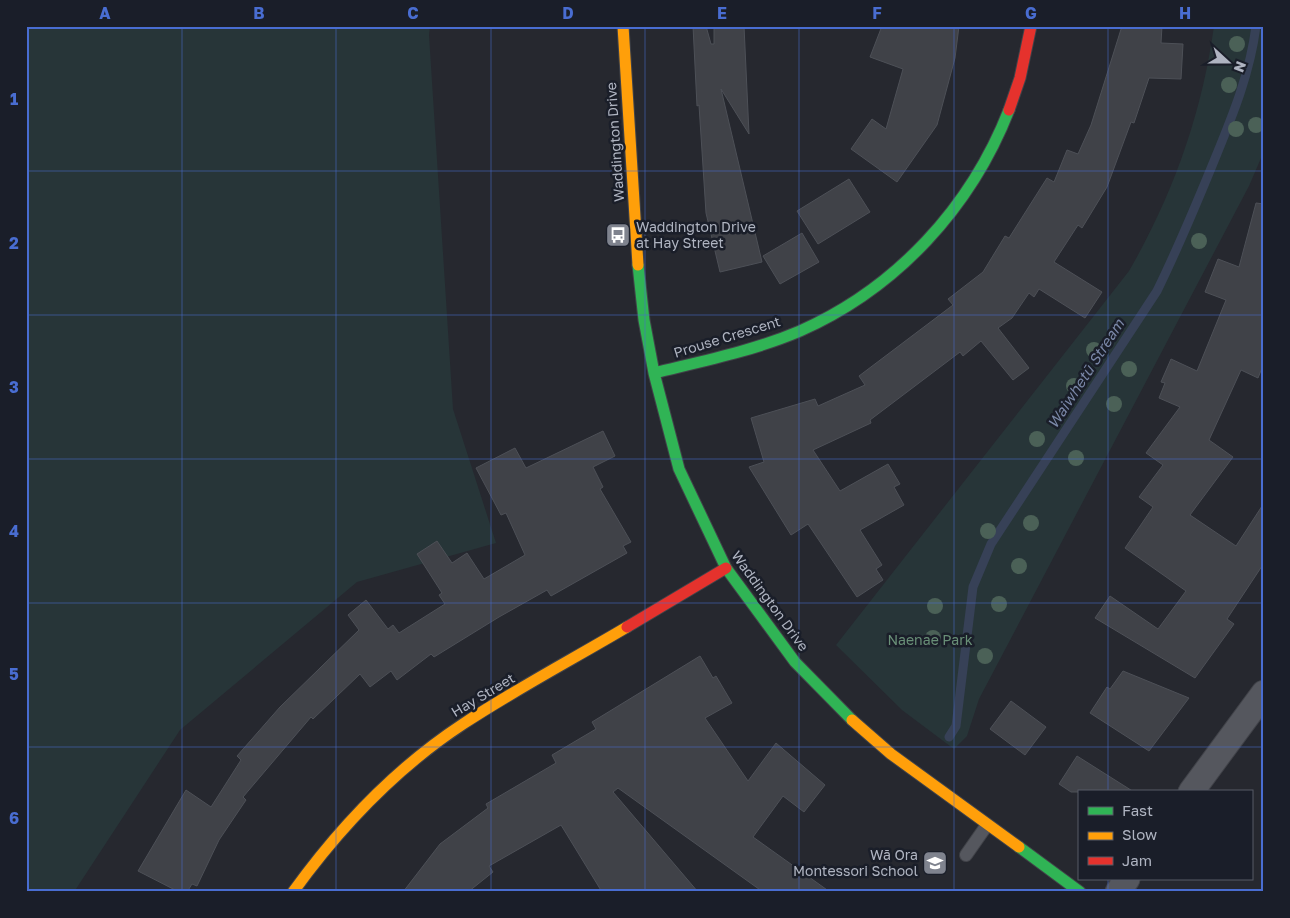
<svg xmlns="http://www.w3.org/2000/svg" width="1290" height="918" font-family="'Golos Text',sans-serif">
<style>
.green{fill:#273538}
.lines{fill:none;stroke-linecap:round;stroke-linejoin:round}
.stream{stroke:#374157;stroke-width:9}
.building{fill:#404248;stroke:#4d5057}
.lane-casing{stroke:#414349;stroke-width:14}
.street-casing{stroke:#414349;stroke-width:27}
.fast-casing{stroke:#414349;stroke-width:13}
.slow-casing{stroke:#414349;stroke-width:13}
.jam-casing{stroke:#414349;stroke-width:13}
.lane{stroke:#55575e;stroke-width:12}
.street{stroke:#55575e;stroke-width:25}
.fast{stroke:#30b455;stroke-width:11}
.slow{stroke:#ff9f0a;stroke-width:11}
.jam{stroke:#e5322d;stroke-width:11}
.tree{fill:#4b6157}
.grid{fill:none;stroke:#496dd1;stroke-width:1;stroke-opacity:0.55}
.labels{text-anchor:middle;stroke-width:5;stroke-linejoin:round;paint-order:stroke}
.street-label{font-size:14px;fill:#afb4c1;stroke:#1a1e29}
.poi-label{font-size:14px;fill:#afb4c1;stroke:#1a1e29;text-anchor:start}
.park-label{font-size:14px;fill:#698f77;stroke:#1a1e29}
.water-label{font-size:15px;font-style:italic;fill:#7a87a7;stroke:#1a1e29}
.neatline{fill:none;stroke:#496dd1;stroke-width:2}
.grid-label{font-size:16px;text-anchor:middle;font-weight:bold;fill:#496dd1}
</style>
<rect width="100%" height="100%" fill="#26282f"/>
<path class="green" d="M26,26h404l-1,9 24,374 43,134 -139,39 -177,148 -106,162h-48z
M1214,26h50v125l-15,35 -270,513 -12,37 -13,13 -52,-39 -66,-65 293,-374c44,-76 73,-158 85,-245z"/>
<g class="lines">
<path class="stream" d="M949,737l7,-11 17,-139 18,-43 166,-253c21,-43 39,-86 57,-130 18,-44 36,-87 42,-135"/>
</g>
<path class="building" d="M693,26h13l5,18h3v-18h30l5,108 -28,-45 41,173 -42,10 -14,-59 -7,-108 -2,1z
M882,26h77l-4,32 -18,67 -40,57 -46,-33 21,-30 14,10 17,-60 -33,-12z
M1122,26h40l-1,17 22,1 -2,35 -32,-1 -15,45 -3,-1 -24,65 -25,41 -4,-3 -24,37 48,30 -17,26 -46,-29 -5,8 -5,-4 -17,25 -14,10 31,40 -16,12 -32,-39 -18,15 -3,-4 -90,68 1,3 -58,27 27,41 48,-27 12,20 -6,3 10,18 -44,25 22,35 -6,4 7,11 -26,17 -49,-73 -17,11 -42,-68 15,-5 -13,-44 64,-19 3,7 47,-21 -6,-9 94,-71 -5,-6 35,-27 22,-36 4,2 38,-60 7,4 13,-32 11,4 13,-29z
M849,179l21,33 -52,32 -21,-33z
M1256,203l8,1v159l-6,15 -17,-8 -32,70 24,17 -43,58 46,31 28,-43v60l-37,56 7,5 -39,54 -100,-60 15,-22 48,33 28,-38 -61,-43 28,-41 -14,-10 24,-32 -17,-12 34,-46 -21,-9 6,-15 -4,-1 10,-23 26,12 29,-71 -21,-8 13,-33 21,8z
M802,233l17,29 -39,22 -17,-28z
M603,431l12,25 -22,11 10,20 -3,2 31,53 -8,4 4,7 -76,43 -4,-6 -48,27 -65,40 -3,-3 -34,26 -6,-9 -21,16 -10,-13 -47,45 -2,-2 -68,80 3,3 -27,40 -22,46 -5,-2 -5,8h-8l-41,-21 48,-81 25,17 30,-47 -4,-4 43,-49 79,-77 -11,-15 18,-15 22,29 5,-4 6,8 46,-29 -6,-9 3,-2 -25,-39 20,-13 15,22 15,-10 17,26 41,-24 -19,-42 -5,2 -25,-47 39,-20 11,20z
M700,656l13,22 3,-2 16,27 -27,15 43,63 28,-38 49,42 -21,27 -21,-16 -30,41 77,55h-67l-145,-104 -5,4 85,100h-96l-41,-67 -72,41 4,6 -25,20h-65l37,-48 48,-36 -2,-4 70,-41 -4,-8 44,-26 -4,-7z
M1123,671l66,27 -40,53 -59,-38 17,-26 3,2z
M1011,701l35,26 -21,28 -35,-26z
M1077,756l57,36h-63l-12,-8z"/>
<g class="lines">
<defs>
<path id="lane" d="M966,855l21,-30"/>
<path id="street" d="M1191,792l73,-99
M1118,892l9,-13"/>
<path id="fast" d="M638,265l6,55 10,53 25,96 47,99 69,94 57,58
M654,373c49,-12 99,-22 146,-42 97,-43 171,-124 209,-221
M1019,847l61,45"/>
<path id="slow" d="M623,26l15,239
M852,720l39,34 128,93
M293,892c47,-65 103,-124 170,-168 53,-35 110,-65 164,-97"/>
<path id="jam" d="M1009,110l11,-32 11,-52
M627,627l99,-59"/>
</defs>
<use href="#lane" class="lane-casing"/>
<use href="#street" class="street-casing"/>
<use href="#fast" class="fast-casing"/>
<use href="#slow" class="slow-casing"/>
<use href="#jam" class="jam-casing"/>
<use href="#lane" class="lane"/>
<use href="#street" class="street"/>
<use href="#fast" class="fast"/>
<use href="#slow" class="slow"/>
<use href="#jam" class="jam"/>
</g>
<g class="tree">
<circle cx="1237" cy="44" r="8"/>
<circle cx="1229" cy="85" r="8"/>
<circle cx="1256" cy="125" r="8"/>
<circle cx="1236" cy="129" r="8"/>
<circle cx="1199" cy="241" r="8"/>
<circle cx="1094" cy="350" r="8"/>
<circle cx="1129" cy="369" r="8"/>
<circle cx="1074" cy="386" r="8"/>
<circle cx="1114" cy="404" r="8"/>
<circle cx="1037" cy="439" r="8"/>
<circle cx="1076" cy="458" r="8"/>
<circle cx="1031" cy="523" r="8"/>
<circle cx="988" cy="531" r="8"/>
<circle cx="1019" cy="566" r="8"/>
<circle cx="999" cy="604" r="8"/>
<circle cx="935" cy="606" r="8"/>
<circle cx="933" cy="638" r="8"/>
<circle cx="985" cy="656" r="8"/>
</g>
<path class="grid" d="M182,26v866M336,26v866M491,26v866M645,26v866M799,26v866M954,26v866M1108,26v766M26,171h1238M26,315h1238M26,459h1238M26,603h1238M26,747h1238M1108,879v13"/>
<defs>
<symbol id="bus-square" viewBox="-11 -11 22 22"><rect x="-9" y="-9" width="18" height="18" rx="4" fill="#7f838e" stroke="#1a1e29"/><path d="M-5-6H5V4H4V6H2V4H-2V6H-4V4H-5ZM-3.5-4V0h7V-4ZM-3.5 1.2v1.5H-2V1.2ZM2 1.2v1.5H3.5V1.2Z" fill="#fff"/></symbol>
<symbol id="school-square" viewBox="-11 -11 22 22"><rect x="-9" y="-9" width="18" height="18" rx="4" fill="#7f838e" stroke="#1a1e29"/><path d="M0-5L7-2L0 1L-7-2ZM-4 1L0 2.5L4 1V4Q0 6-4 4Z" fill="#fff"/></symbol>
</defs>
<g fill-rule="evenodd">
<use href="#bus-square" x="604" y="221" width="28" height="28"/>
<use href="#school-square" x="921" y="849" width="28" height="28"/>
</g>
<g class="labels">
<g class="street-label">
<text transform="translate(615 142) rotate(-94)" y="5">Waddington Drive</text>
<text transform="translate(727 337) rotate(-17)" y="5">Prouse Crescent</text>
<text transform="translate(770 601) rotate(54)" y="5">Waddington Drive</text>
<text transform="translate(483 695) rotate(-31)" y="5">Hay Street</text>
</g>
<g class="poi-label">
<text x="636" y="232">Waddington Drive<tspan x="636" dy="16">at Hay Street</tspan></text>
<text x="918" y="860" text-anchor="end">Wā Ora<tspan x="918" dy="16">Montessori School</tspan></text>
</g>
<g class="park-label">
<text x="930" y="645">Naenae Park</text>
</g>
<g class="water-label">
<text transform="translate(1086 374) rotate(-57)" y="5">Waiwhetū Stream</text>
</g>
</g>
<rect width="1290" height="918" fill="none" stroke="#1a1e29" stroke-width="55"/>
<rect x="1078" y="790" width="175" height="90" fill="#1a1e29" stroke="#565a66"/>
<rect x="1088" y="807" width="25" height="8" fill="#30b455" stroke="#565a66"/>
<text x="1122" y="816" font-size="15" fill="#afb4c1">Fast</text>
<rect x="1088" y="832" width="25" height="8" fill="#ff9f0a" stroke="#565a66"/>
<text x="1122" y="840" font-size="15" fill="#afb4c1">Slow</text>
<rect x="1088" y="857" width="25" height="8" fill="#e5322d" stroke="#565a66"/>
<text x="1122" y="866" font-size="15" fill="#afb4c1">Jam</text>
<g transform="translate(1228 62) rotate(111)" stroke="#1a1e29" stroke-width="4" paint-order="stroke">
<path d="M0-4L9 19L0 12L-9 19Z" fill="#afb4c1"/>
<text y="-8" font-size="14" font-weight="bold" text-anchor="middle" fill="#afb4c1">N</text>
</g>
<rect x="28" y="28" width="1234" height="862" class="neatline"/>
<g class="grid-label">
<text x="105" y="19">A</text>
<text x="259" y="19">B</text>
<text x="413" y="19">C</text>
<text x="568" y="19">D</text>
<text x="722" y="19">E</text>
<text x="877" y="19">F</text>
<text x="1031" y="19">G</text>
<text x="1185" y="19">H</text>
<text x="14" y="105">1</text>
<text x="14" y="249">2</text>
<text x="14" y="393">3</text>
<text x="14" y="537">4</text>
<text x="14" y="680">5</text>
<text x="14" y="824">6</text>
</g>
</svg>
